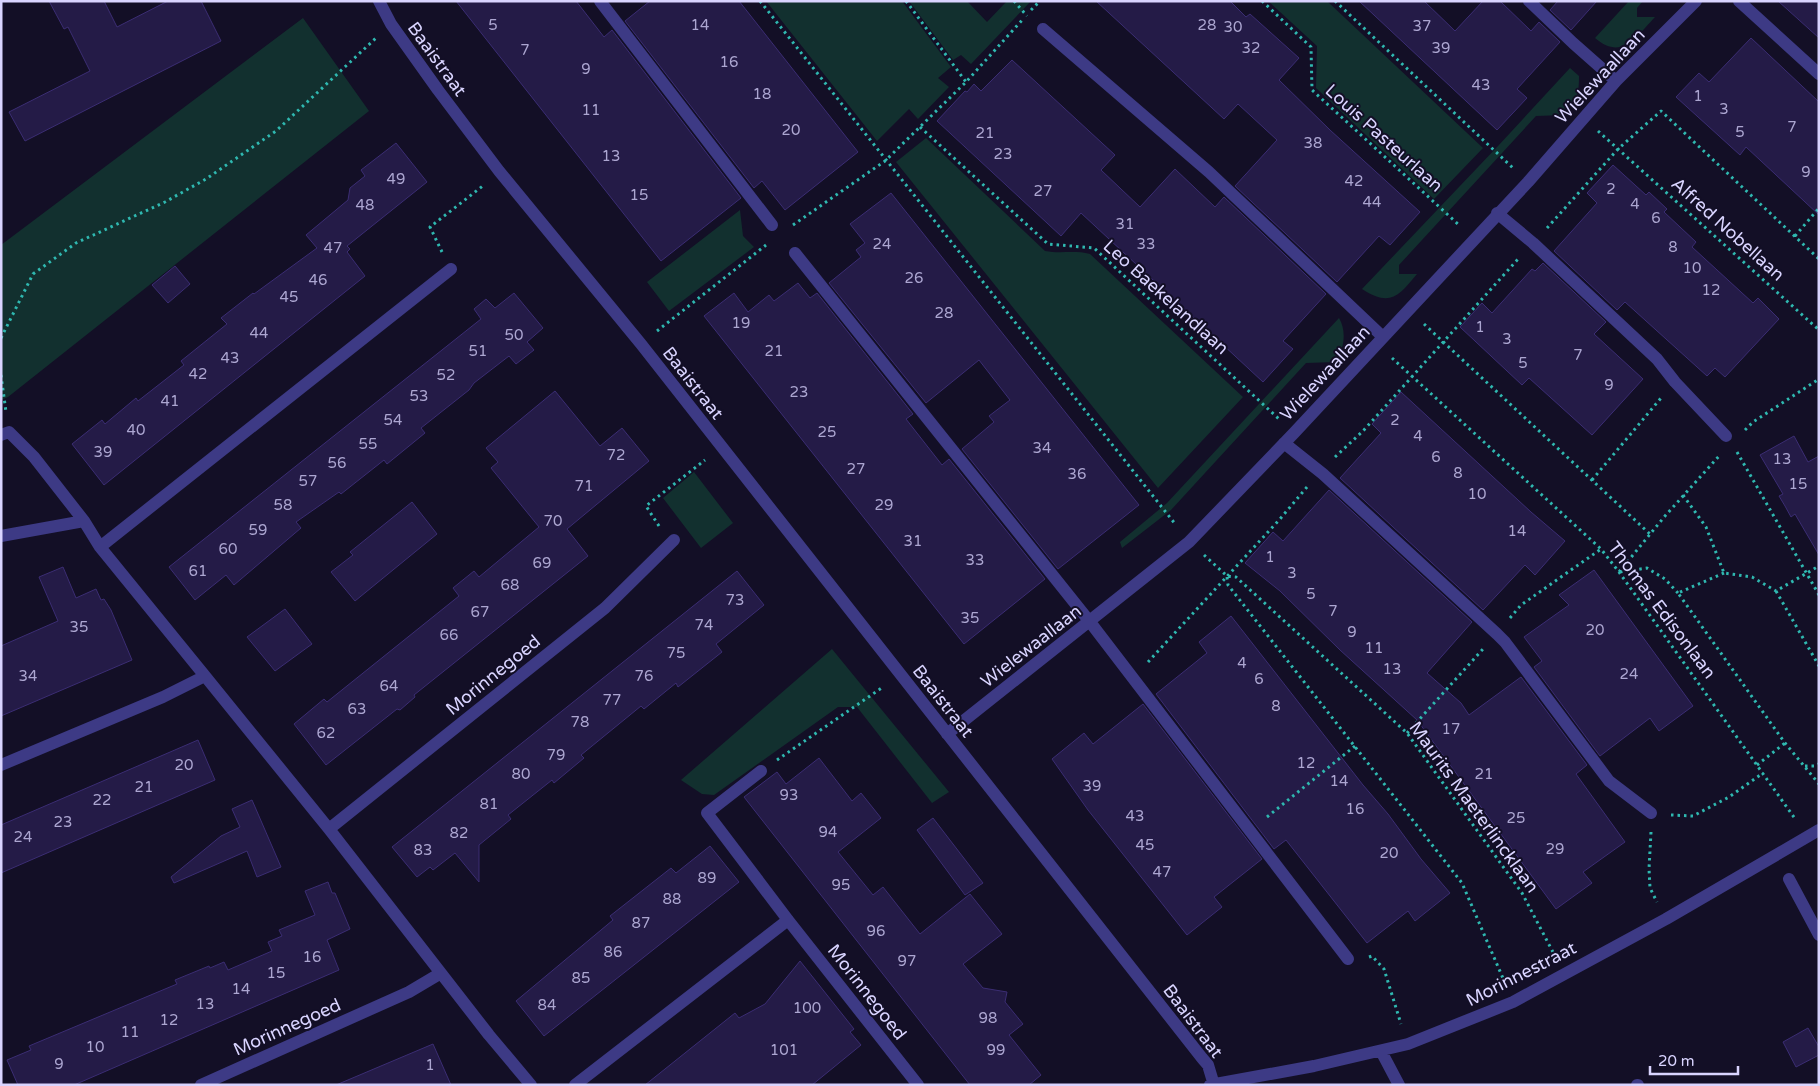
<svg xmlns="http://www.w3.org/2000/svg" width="1820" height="1086" font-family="'Varela Round',sans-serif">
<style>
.green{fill:#12302f}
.building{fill:#241b47;stroke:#3b2d73}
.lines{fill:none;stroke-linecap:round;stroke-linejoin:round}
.path{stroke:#2fb8b0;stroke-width:3;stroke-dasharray:2.5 4;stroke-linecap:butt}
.minor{stroke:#3d3a85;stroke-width:12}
.labels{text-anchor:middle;stroke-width:4;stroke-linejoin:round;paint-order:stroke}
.number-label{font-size:15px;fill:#aca6d1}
.street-label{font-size:18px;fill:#d9d4ff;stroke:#130f26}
</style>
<rect width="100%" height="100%" fill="#130f26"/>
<path class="green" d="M766,1h136l49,66 -13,11 11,9 -31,32 -9,-10 -32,32z
M909,1h58l20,21 20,-21h24l-60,63 -10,-9 -8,5z
M1268,1h59l156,147 -49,51 -118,-111 1,-42z
M1629,1h14l-6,7v9h18c-19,20 -33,44 -60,21z
M303,18l66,93 -361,286 -7,3v-155z
M1570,68l9,8c0,18 -2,26 -15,39l-28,1 -137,149v9h18c-19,23 -27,33 -55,15l136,-143z
M926,138l119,113c15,3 30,-1 45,3l153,143 -85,91 -262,-326z
M740,210l3,26 11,11 -85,64 -22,-29z
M1339,318c8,14 5,30 -3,44l-30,1 -135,147 -49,38 -2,-6 47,-39z
M694,472l39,51 -32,25 -38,-50z
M832,649l117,143 -17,11 -75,-96h-19l-124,88 -12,-1 -21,-14z"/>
<path class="building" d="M49,1h55l13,26 51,-26h33l20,40 -196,100 -16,-29 81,-41 -22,-44 -4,2z
M456,1h120l28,36 8,-7 129,168 -80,63z
M650,1h89l119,151 -73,58 -23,-29 -8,7 -129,-167z
M1096,1h134l16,16 4,-3 49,44 -20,22 51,50 90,82 -30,33 -11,-9 -42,46 -102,-96 42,-46 -39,-36 -14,15z
M1359,1h65l31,30 28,-30h17l31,30 8,-9 21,20 -43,47 10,9 -30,32z
M1558,1h39l-26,29 -21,-20z
M1778,1h41v37z
M1751,38l68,64v113l-73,-68 -6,8 -64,-58 23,-24 10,9z
M1012,60l103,95 -14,15 39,37 35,-38 40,38 9,-10 102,97 -43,47 10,8 -30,33 -182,-169 -20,23 -124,-115 28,-30 2,1 7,-8 7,7z
M396,143l31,39 -80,64 3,3 -3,3 18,24 -261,209 -32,-41 30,-24 3,4 31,-26 2,3 46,-36 -3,-4 46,-37 -6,-6 32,-25 1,1 63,-46 -11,-13 42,-35 2,-12 15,-12 -4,-6z
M1613,165l33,30 3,-3 18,17 -3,3 32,30 -4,5 61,56 5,-5 21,21 -54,58 -10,-9 -8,8 -82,-74 -8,8 -63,-59 43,-48 -10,-10z
M891,193l248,312 -81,64 -96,-120 32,-27 -5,-6 21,-16 -31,-40 -53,43 -97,-120 32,-26 -5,-7 9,-7 -15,-19z
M1543,263l63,59 -12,12 49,45 -51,56 -63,-57 -7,7 -62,-58 22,-24 10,10 40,-44 3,2z
M175,266l15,18 -22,19 -16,-18z
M798,283l12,15 7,-5 96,121 -7,5 36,46 7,-6 96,120 -81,65 -260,-328 30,-23 14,19 21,-17 5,6z
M514,293l29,35 -16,14 7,8 -18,14 -7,-8 -35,27 -5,7 -48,38 4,5 -38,31 -3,-4 -43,34 -2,-2 -43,30 5,6 -67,57 -8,-10 -31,25 -26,-33 312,-248 -7,-10 12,-10 9,9z
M555,391l45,55 22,-18 27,33 -82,68 21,27 -174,139 1,2 -15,13 -3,-1 -71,56 -32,-41 30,-25 3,3 132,-106 -6,-8 21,-17 5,6 60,-50 -48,-59 7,-6 -12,-14z
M1401,392l130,120 34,29 -30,34 -10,-10 -42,45 -143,-132 41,-45 -9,-9z
M1794,436l14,26 11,-6v99l-24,-41 -4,3 -6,-11 -6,-10 4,-2 -23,-39z
M1329,490l143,132 -45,51 34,30 8,12 52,-38 66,88 -11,9 49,68 -42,30 9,11 -36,26 -139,-189 -77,-70 -60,-59 -35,-28 28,-31 10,9z
M412,502l25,32 -82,67 -24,-29 22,-17 -3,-3z
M63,567l13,31 20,-9 5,11 3,-1 7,11 21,50 -131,56v-70l57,-25 -19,-44z
M1594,570l99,136 -34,25 -9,-13 -50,38 -66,-89 8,-6 -18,-24 45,-32 -10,-10z
M737,571l27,34 -48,39 6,8 -44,35 -2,-4 -32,26 -3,-3 -60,49 3,3 -30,25 -2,-3 -44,35 3,4 -32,26v37l-24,-29 -22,17 -3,-3 -13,10 -25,-30z
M285,609l27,35 -37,27 -28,-34z
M1231,616l132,169 25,29 33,45 29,34 -35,28 -7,-10 -41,32 -81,-103 -12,9 -118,-155 51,-41 -8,-11z
M1143,704l119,155 -48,38 8,10 -35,28 -99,-125 -36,-51 32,-26 9,11z
M198,740l17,40 -214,93v-48z
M819,758l33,43 9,-8 20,25 -43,34 35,43 10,-8 37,47 50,-40 32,40 -39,30 20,24 24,4 -2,10 18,22 -14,11 32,40 -12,10h-59l-226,-288 33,-25 9,12z
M252,800l29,67 -24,10 -10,-26 -73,32 -3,-6 50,-41 19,-9 -8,-18z
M933,818l50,65 -18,12 -48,-65z
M710,846l29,36 -195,154 -28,-35 97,-81 -3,-4 61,-48 5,5z
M328,882l4,11h3l15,36 -23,11 12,30 -265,115h-56l-11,-25 24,-10 -2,-4 148,-62 -2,-4 34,-14 1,2 14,-6 4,8 44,-19 -4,-9 14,-6 -3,-6 36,-15 -10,-24z
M800,961l54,68 -4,3 11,13 -49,40h-167l90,-72 4,5 26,-14z
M1808,1028l11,19v8l-23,12 -13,-25z
M433,1044l18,41h-115z"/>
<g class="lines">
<path class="path" d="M760,1l416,524
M906,1l60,81
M1014,1l13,15
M1262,1l49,46 1,43 147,135
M1335,1l178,167
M1031,10l9,-9
M920,127l128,117 46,4 185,171
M1598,131l221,199
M793,225l92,-64 81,-79 58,-64
M1547,228l71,-79 43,-38 158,148
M1795,236l24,-28
M442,252l-12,-25 54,-42
M1424,324l227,211
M657,331l109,-86
M1,338l32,-64 43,-31 89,-41 41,-23 70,-48 100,-93
M1392,358l209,191 18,23 177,248
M1,375l5,37
M1745,430l8,-8 66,-43
M1737,452l82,143
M1335,457l28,-26 156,-173
M1592,480l69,-82
M1683,495l23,32 18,46 28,4 24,14 43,-25
M659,526l-13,-20 59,-46
M1204,555l23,21 9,1 171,156 115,160 33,63
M1619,572l46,-56 55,-61
M1620,572l27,-4 18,11 13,14
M1724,573l-46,20 107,150 34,41
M1227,577l1,8 234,298 43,100
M1776,591l43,75
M1510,618l11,-13 80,-56
M1148,662l132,-143 27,-32
M1407,733l76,-84
M777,760l106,-73
M1757,765l28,-22
M1805,766h9l5,-2
M1671,815l22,1 36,-19 34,-24
M1267,817l88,-71
M1651,832l-2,37 1,19 7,14
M1369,957l3,-1 12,13 17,55"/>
<path class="minor" d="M379,1l12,23 47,66 61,81 142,173 561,714 6,7 6,20
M600,1l172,224
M1529,1l44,42 43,38
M1739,1l80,73
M1043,29l166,143 174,165
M1497,213l36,30 124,116 18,23 51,54
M795,253l295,369 258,337
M1,435l8,-3 25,25 50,64 16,26 105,129 124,153 160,206 42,50
M1284,443l39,31 174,160 8,8 104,139 42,32
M1,536l83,-15
M100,547l351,-278
M947,734l242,-192 105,-109 234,-251 88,-101 80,-80
M1,765l162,-68 42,-21
M761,771l-54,42 81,107 130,165
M329,829l276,-221 69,-68
M1789,879l30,56
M1381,1051l18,34
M201,1085l208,-93 32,-19
M575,1085l213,-165
M1210,1085l104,-19 94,-22 105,-42 153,-83 153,-89
M1637,1085h1"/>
</g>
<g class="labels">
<g class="number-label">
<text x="493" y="30">5</text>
<text x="700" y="30">14</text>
<text x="1207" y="30">28</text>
<text x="1422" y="31">37</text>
<text x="1233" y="32">30</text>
<text x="1251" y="53">32</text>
<text x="1441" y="53">39</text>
<text x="525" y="55">7</text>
<text x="729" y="67">16</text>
<text x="586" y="74">9</text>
<text x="1481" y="90">43</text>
<text x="762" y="99">18</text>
<text x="1698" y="101">1</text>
<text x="1724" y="114">3</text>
<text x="591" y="115">11</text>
<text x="1792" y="132">7</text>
<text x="791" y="135">20</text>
<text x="1740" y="137">5</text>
<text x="985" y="138">21</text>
<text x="1313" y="148">38</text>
<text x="1003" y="159">23</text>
<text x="611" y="161">13</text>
<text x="1806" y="177">9</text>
<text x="396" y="184">49</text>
<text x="1354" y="186">42</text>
<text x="1611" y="194">2</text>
<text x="1043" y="196">27</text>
<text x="639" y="200">15</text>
<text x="1372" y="207">44</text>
<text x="1635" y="209">4</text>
<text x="365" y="210">48</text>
<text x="1656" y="223">6</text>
<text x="1125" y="229">31</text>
<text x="882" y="249">24</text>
<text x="1146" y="249">33</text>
<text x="1673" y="252">8</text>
<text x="333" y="253">47</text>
<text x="1692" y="273">10</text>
<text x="914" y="283">26</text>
<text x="318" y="285">46</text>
<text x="1711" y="295">12</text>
<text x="289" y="302">45</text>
<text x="944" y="318">28</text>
<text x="741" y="328">19</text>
<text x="1480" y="332">1</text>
<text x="259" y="338">44</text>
<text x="514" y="340">50</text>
<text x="1507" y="344">3</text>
<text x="478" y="356">51</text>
<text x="774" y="356">21</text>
<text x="1578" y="360">7</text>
<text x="230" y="363">43</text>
<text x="1523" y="368">5</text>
<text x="198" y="379">42</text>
<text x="446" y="380">52</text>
<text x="1609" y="390">9</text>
<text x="799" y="397">23</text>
<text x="419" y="401">53</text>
<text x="170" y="406">41</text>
<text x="393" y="425">54</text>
<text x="1395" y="425">2</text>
<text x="136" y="435">40</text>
<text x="827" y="437">25</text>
<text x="1418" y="441">4</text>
<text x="368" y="449">55</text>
<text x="1042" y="453">34</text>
<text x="103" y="457">39</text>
<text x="616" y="460">72</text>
<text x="1436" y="462">6</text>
<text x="1782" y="464">13</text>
<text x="337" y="468">56</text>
<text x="856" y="474">27</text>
<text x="1458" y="478">8</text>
<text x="1077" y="479">36</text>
<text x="308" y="486">57</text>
<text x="1798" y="489">15</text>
<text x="584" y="491">71</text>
<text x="1477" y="499">10</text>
<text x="283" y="510">58</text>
<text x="884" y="510">29</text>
<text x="553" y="526">70</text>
<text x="258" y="535">59</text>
<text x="1517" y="536">14</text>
<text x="913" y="546">31</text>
<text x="228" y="554">60</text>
<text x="1270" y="562">1</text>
<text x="975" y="565">33</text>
<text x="542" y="568">69</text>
<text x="198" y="576">61</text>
<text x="1292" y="578">3</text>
<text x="510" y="590">68</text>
<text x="1311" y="599">5</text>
<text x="735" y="605">73</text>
<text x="1333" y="616">7</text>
<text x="480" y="617">67</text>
<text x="970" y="623">35</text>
<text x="704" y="630">74</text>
<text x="79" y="632">35</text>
<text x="1595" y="635">20</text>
<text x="1352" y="637">9</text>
<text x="449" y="640">66</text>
<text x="1374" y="653">11</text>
<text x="676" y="658">75</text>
<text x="1242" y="668">4</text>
<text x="1392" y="674">13</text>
<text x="1629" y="679">24</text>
<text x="28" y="681">34</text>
<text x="644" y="681">76</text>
<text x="1259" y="684">6</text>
<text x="389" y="691">64</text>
<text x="612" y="705">77</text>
<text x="1276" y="711">8</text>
<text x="357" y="714">63</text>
<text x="580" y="727">78</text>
<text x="1451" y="734">17</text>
<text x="326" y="738">62</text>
<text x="556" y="760">79</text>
<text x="1306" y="768">12</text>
<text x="184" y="770">20</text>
<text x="521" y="779">80</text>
<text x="1484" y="779">21</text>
<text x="1339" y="786">14</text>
<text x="1092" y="791">39</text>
<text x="144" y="792">21</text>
<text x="789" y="800">93</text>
<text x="102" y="805">22</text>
<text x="489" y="809">81</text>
<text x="1355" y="814">16</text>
<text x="1135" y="821">43</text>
<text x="1516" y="823">25</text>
<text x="63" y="827">23</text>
<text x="828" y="837">94</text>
<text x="459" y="838">82</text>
<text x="23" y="842">24</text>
<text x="1145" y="850">45</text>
<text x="1555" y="854">29</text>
<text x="423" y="855">83</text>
<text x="1389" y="858">20</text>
<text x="1162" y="877">47</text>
<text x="707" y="883">89</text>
<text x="841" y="890">95</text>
<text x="672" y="904">88</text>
<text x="641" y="928">87</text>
<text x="876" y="936">96</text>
<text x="613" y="957">86</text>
<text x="312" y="962">16</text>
<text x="907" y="966">97</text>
<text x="276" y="978">15</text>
<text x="581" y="983">85</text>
<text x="241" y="994">14</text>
<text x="205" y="1009">13</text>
<text x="547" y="1010">84</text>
<text x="807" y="1013">100</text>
<text x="988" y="1023">98</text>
<text x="169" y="1025">12</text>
<text x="130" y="1037">11</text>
<text x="95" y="1052">10</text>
<text x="784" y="1055">101</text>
<text x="996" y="1055">99</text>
<text x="59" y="1069">9</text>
<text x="430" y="1070">1</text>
</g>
<g class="street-label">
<text transform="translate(437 59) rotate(54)" y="6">Baaistraat</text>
<text transform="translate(1600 76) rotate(-47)" y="6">Wielewaallaan</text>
<text transform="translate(1384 138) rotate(42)" y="6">Louis Pasteurlaan</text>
<text transform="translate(1728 229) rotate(42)" y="6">Alfred Nobellaan</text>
<text transform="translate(1166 297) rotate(42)" y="6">Leo Baekelandlaan</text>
<text transform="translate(1325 373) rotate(-47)" y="6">Wielewaallaan</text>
<text transform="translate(693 383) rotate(52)" y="6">Baaistraat</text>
<text transform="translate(1662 610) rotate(53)" y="6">Thomas Edisonlaan</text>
<text transform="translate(1031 646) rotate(-38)" y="6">Wielewaallaan</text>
<text transform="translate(493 675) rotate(-39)" y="6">Morinnegoed</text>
<text transform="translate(943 701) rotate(52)" y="6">Baaistraat</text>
<text transform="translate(1474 807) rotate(54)" y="6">Maurits Maeterlincklaan</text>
<text transform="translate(1521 974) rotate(-27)" y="6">Morinnestraat</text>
<text transform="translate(867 992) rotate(52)" y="6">Morinnegoed</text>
<text transform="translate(1193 1021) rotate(53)" y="6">Baaistraat</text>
<text transform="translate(287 1027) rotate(-24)" y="6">Morinnegoed</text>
</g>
</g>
<rect width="1820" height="1086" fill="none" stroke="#d9d4ff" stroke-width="5"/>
<path d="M1650 1066v8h88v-8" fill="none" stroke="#d9d4ff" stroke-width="2.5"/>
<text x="1658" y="1066" font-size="15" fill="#d9d4ff" stroke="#130f26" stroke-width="4" paint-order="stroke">20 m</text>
</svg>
